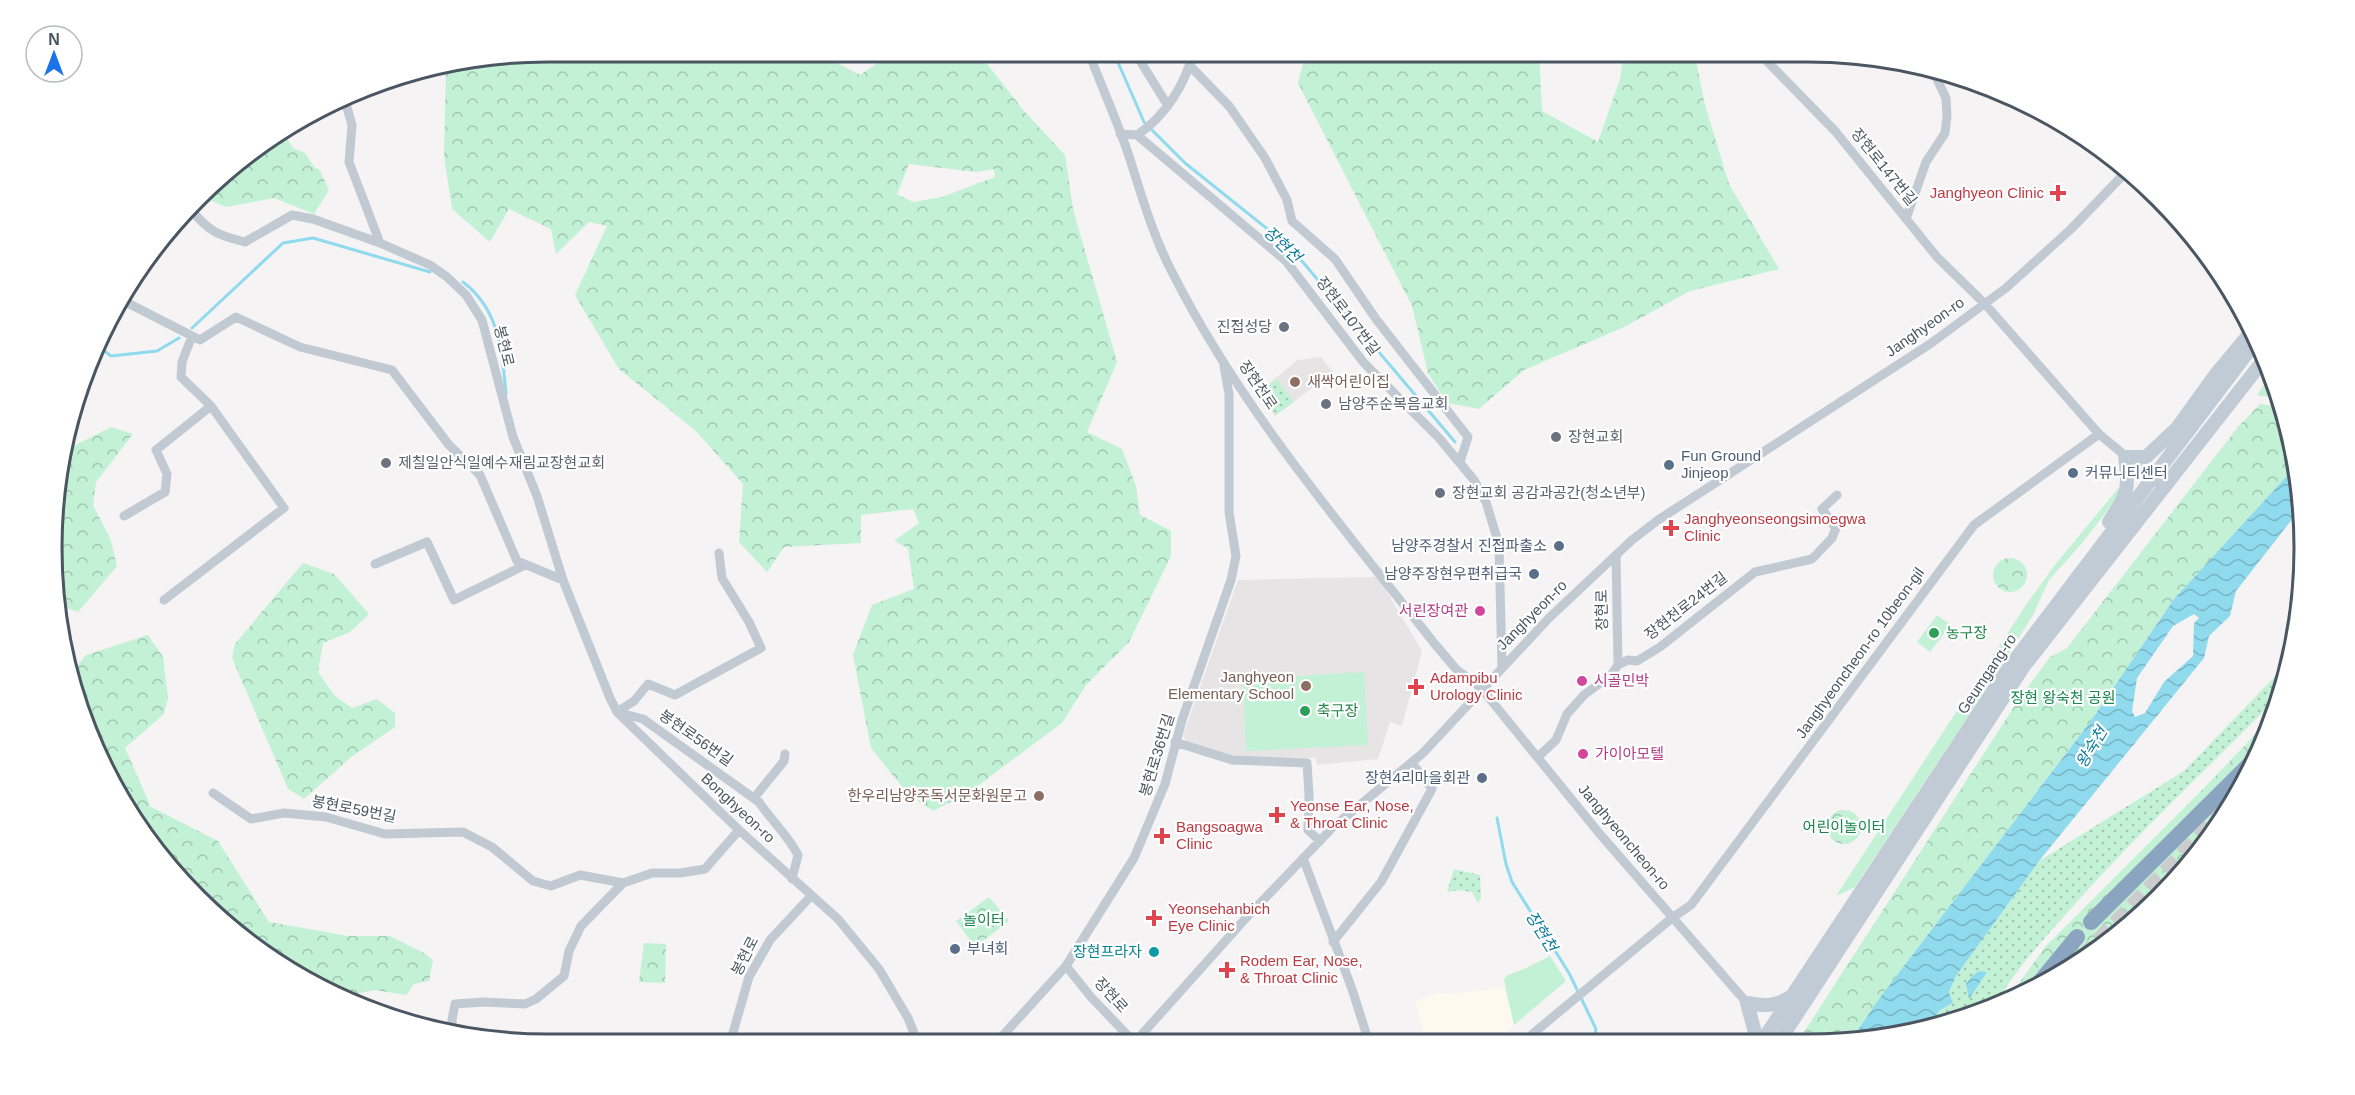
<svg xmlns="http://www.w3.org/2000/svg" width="2355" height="1095" font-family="Arial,'Noto Sans KR',sans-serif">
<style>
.commercial{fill:#fdf9ef}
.education{fill:#e6e4e5}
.grass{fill:url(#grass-dots)}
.forest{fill:url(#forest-crowns);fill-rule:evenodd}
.garden{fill:#c3f1d5}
.water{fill:url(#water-waves);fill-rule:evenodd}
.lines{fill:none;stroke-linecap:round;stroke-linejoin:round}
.stream{stroke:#90daee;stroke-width:3}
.highway-tunnel{stroke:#caccce;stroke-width:16;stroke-dasharray:16 8;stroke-linecap:butt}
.street{stroke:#c1cad2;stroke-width:9}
.secondary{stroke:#c1cbd6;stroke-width:14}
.highway{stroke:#8ba5c1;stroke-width:16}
.health-dot{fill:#e0444e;stroke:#fff;stroke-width:2}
.worship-dot{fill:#6b7280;stroke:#fff;stroke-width:2}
.education-dot{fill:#8d6e63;stroke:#fff;stroke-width:2}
.service-dot{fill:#5c6f8a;stroke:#fff;stroke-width:2}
.hotel-dot{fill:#d1479c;stroke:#fff;stroke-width:2}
.leisure-dot{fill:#2e9e5b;stroke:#fff;stroke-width:2}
.culture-dot{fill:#0f9aa8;stroke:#fff;stroke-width:2}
.labels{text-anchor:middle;stroke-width:4.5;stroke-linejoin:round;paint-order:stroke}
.street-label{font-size:15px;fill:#4a5661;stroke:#fff}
.health-label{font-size:15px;fill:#be3a42;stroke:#fff;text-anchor:start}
.worship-label{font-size:15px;fill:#5b616d;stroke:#fff;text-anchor:start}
.education-label{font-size:15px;fill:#785e54;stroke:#fff;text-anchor:end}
.service-label{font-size:15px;fill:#4e5e75;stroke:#fff;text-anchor:start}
.hotel-label{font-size:15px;fill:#b23c85;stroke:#fff;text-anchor:start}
.leisure-label{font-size:15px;fill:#27864d;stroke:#fff;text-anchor:start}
.park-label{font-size:15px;fill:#17864f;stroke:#fff}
.culture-label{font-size:15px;fill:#0d838f;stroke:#fff;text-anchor:end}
.water-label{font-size:16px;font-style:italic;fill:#0c7c9b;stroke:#fff}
.rim{fill:none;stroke:#4a5661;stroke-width:3}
</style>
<defs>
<pattern id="grass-dots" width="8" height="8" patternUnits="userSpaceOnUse" patternTransform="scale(1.5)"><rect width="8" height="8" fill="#c3f1d5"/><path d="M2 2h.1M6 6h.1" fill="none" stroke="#a0c6b0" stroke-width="1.8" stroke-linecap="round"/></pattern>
<pattern id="forest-crowns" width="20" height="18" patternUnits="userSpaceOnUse" patternTransform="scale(1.5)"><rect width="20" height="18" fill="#c3f1d5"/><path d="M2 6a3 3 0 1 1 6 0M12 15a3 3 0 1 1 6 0" fill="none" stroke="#a0c6b0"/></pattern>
<pattern id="water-waves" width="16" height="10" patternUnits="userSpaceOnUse" patternTransform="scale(1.5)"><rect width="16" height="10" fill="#90daee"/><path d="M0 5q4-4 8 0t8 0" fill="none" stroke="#78b4c4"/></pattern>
</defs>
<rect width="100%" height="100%" fill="#f5f3f3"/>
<path class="commercial" d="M1504,987l10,38 -19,16h-70l-10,-40 22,-8 16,1z"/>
<path class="education" d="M1321,357l12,15 -58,44 -17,-24 40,-32z
M1378,577l44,74 -20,75 -12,-4 -12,37 -61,6 -1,-7h-85l-42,-13 -6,-10 55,-155z"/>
<path class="grass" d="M1277,379l17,23 -18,13 -17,-23z
M2290,661l-11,35c-68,69 -139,135 -203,207 -30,33 -60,65 -82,104l-64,17 10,-14 13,-7 -4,-11 7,-16 83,-115 145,-90z
M1454,869l26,6 1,23 -3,5 -6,-11 -13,-2 -12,2z"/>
<path class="forest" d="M548,51h274l2,5 36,19 35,-24h82l47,60 41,44 8,54 44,153 -30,70 35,17 14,37 4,29 31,16v25l-42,86 -43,43 -24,38 -94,70 -35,18 -26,-18 -36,-45 -18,-93 19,-50 42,-16 -6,-41 -14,-7 25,-18 -6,-14 -52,6v28l-77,4 -17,25 -28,-30 4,-58 -47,-53 -77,-62 -44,-74 32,-69 -18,-4 -33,32 -5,-25 -42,-20 -19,33 -38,-33 -8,-53 2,-88 71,-12 1,3zM909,164l67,8 18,-3 1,8 -53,20 -29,5 -16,-8z
M1306,51h233l3,60 56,31 22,-63 4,-28h70l11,54 24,79 50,85 -89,22 -66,36 -100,43 -45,39 -32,-6 -19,-30 -16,-67 -114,-223z
M282,130l11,18 12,5 10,15 4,1 10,21 -15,24 -40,-16 -48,9 -16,-7 -5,-8 15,-18z
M2271,375l8,24 -22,-4z
M2260,404l21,3 13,43 2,16 -122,133 -84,123 -209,274 -30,44h-52l220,-341 31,-42 17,-9 171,-221z
M111,427l22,7 -37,48 -3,23 18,36 6,25 -39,46 -22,-8 4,-151z
M1993 575a17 17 0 1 1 34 0a17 17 0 1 1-34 0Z
M303,563l31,11 35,40 -19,18 -27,11 -5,29 17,24 17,12 25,-9 18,14v14l-45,31 -46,41 -16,-10 -56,-131 3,-14z
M148,635l15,22 5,41 -4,16 -39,34 26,59 67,34 51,81 79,14h42l34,17 9,7 -4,21 -15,3 -8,11 -31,-5 -29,6 -7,-1 -119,-74 -103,-126 -40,-88 -7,-32 16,-20z
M2273,716l-7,21 -64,112 -92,92 -104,60 39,-54 158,-158z
M1827 827a17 17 0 1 1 34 0a17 17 0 1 1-34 0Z
M989,897l20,24 -34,26 -19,-26z
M644,943l22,1 -1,39 -26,-1z"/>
<path class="garden" d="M2121,485l-1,9 -37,48 -34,38 -16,35 -42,67 -136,205 -19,9 190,-291 28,-39z
M1937,615l14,10 -21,27 -13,-10z
M1364,672l4,73 -122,6 -3,-72z
M1550,956l16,25 -52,44 -10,-45 2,-4 20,-8z
M1846,967l3,2 -24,38 -3,-2z"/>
<path class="water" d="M2296,466l4,43 -64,82 -6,25 -21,20 -5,22 -165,203 -83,115 -7,16 4,11 -13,7 -10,14 -57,16h-22l30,-44 209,-274 84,-123zM2194,614l5,4 -5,5 -1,33 -29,26 -19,31 -10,4 -3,-6 5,-33 36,-52z
M1979,971l8,1 -18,27 -3,-15 5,-7z"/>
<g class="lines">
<path class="stream" d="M1113,51l31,71 41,41 105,84 165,195
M463,282c37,28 39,70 43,112
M192,328l91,-85 30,-5 117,34
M99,347l12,9 46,-5 22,-13
M1497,818l9,46 6,18 57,91 27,56 -2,12"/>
<path class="highway-tunnel" d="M2082,958l139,-143"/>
<path class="street" d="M1088,51c13,34 28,67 40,102 13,40 24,81 44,119 68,135 169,253 262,371l22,26 25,19 118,145 148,170
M1134,51l34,55
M1757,51l78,80 102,126 48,47 114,130 64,53
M1190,66l39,40 36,52 22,42 5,21 43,38 41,60 92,118 -8,25
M344,97l8,28 -3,37 31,81 50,22 17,12 19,18 16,25 31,117 24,59 26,84 47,118 7,14 122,118 99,89 41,50 29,49 10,25
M1120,134l17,1 149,126 78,102 75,75 35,42 12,22 13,43 3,122
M1137,135c29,-19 48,-51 57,-84
M191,210c19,22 26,25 54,32l47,-27 21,4 67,24
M1906,219l20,-57 19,-29 2,-17 -1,-18 -14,-29
M118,298l82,42 36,-23 64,30 92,23 57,75 31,30 37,86 46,19
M124,516l41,-24 2,-18 -11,-24 55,-44 -30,-29 1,-15 10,-26
M1616,555l2,110
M375,564l52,-22 27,58 71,-35
M164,600l120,-92 -73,-102
M617,712l17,-11 14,-17 27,11 86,-47 -12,-26 -27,-44 -3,-25
M620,713l23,6 116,83c12,18 29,33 39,53l-6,24
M1175,742l57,18 75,3 2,32 -1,35 12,11
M1538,757l18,-17 11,-26 17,-19 27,-20 7,-10 10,-5 9,1 23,-14 95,-75 57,-13 20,-21 4,-10 -14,-19 15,-14
M213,793l38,26 33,-6 42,4 59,17 78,-2 29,15 41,34 18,5 29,-11 43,8
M754,798l30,-37 1,-7
M1303,858l49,131 14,44 -2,8
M1333,942l48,-60 51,-93 -20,-26
M1066,966l25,31 43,45
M452,1035v-15l3,-16 29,-2 41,2 11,-5 28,-23 5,-25 12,-25 42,-43 29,-10h28l25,-4 34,-39
M1524,1041l148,-123 19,-13 283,-380 125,-91
M1135,1042l111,-124 87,-91 90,-74 126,-135 83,-78 26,-20 272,-176 76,-56 65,-59 56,-58
M730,1043l19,-66 21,-37 41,-44
M996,1043l70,-77 68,-108 31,-74 17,-64 49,-140 5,-24 -7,-44v-118l-5,-28"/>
<path class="secondary" d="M2109,522c18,-27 21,-32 16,-65h21l31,-29 39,-54 36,-43
M1757,1040l-10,-37c17,3 28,4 43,-6
M1763,1040l245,-371 249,-329
M1780,1040l244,-374 242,-309"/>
<path class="highway" d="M2091,922l161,-160
M2040,982l37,-45"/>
</g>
<g class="health-dot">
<path d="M2055 184h6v6h6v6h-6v6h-6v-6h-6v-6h6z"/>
<path d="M1668 519h6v6h6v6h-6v6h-6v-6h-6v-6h6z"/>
<path d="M1413 678h6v6h6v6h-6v6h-6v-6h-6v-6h6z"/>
<path d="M1274 806h6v6h6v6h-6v6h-6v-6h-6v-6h6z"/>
<path d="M1159 827h6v6h6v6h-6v6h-6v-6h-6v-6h6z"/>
<path d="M1151 909h6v6h6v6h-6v6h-6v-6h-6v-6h6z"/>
<path d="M1224 961h6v6h6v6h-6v6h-6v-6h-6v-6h6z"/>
</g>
<g class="worship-dot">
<circle cx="1284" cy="327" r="6"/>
<circle cx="1326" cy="404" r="6"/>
<circle cx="1556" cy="437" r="6"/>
<circle cx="386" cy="463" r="6"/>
<circle cx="1440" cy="493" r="6"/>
</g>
<g class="education-dot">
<circle cx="1295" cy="382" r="6"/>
<circle cx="1306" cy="686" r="6"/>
<circle cx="1039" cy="796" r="6"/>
</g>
<g class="service-dot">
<circle cx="1669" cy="465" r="6"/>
<circle cx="2073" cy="473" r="6"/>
<circle cx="1559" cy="546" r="6"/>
<circle cx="1534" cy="574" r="6"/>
<circle cx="1482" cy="778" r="6"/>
<circle cx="955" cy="949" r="6"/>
</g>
<g class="hotel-dot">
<circle cx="1480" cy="611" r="6"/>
<circle cx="1582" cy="681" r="6"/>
<circle cx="1583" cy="754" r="6"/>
</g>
<g class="leisure-dot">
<circle cx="1934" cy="633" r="6"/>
<circle cx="1305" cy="711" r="6"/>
</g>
<circle class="culture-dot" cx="1154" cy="952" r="6"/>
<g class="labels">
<g class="street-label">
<text transform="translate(1884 167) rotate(51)" y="5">장현로147번길</text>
<text transform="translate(1348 316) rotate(53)" y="5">장현로107번길</text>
<text transform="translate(1925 327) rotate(-35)" y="5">Janghyeon-ro</text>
<text transform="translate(504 346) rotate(76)" y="5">봉현로</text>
<text transform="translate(1258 385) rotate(56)" y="5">장현천로</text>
<text transform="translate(1686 606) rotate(-38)" y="5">장현천로24번길</text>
<text transform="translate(1602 610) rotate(-91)" y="5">장현로</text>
<text transform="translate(1532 615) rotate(-45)" y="5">Janghyeon-ro</text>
<text transform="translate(1860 653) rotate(-54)" y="5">Janghyeoncheon-ro 10beon-gil</text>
<text transform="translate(1987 674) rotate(-56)" y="5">Geumgang-ro</text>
<text transform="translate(696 738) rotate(35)" y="5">봉현로56번길</text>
<text transform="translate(1157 755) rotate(-73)" y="5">봉현로36번길</text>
<text transform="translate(738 808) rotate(43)" y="5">Bonghyeon-ro</text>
<text transform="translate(354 809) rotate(11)" y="5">봉현로59번길</text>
<text transform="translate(1624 837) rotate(50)" y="5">Janghyeoncheon-ro</text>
<text transform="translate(745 956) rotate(-63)" y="5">봉현로</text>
<text transform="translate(1111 995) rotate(48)" y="5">장현로</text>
</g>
<g class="health-label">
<text x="2044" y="198" text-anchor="end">Janghyeon Clinic</text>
<text x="1684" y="524">Janghyeonseongsimoegwa<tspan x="1684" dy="17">Clinic</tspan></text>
<text x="1430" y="683">Adampibu<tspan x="1430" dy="17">Urology Clinic</tspan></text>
<text x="1290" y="811">Yeonse Ear, Nose,<tspan x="1290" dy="17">&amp; Throat Clinic</tspan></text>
<text x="1176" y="832">Bangsoagwa<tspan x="1176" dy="17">Clinic</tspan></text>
<text x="1168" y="914">Yeonsehanbich<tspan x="1168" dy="17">Eye Clinic</tspan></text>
<text x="1240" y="966">Rodem Ear, Nose,<tspan x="1240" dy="17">&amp; Throat Clinic</tspan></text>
</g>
<g class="worship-label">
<text x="1272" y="332" text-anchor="end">진접성당</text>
<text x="1338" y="409">남양주순복음교회</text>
<text x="1568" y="442">장현교회</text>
<text x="398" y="468">제칠일안식일예수재림교장현교회</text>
<text x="1452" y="498">장현교회 공감과공간(청소년부)</text>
</g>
<g class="education-label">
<text x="1307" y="387" text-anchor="start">새싹어린이집</text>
<text x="1294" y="682">Janghyeon<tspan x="1294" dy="17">Elementary School</tspan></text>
<text x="1027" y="801">한우리남양주독서문화원문고</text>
</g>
<g class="service-label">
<text x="1681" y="461">Fun Ground<tspan x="1681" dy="17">Jinjeop</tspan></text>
<text x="2085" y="478">커뮤니티센터</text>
<text x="1547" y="551" text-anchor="end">남양주경찰서 진접파출소</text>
<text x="1522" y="579" text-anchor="end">남양주장현우편취급국</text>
<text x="1470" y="783" text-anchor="end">장현4리마을회관</text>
<text x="967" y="954">부녀회</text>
</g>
<g class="hotel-label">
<text x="1468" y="616" text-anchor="end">서린장여관</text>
<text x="1594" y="686">시골민박</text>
<text x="1595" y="759">가이아모텔</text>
</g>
<g class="leisure-label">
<text x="1946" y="638">농구장</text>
<text x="1317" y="716">축구장</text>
</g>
<g class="park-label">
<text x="2063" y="703">장현 왕숙천 공원</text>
<text x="1844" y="832">어린이놀이터</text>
<text x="984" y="925">놀이터</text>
</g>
<g class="culture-label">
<text x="1142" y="957">장현프라자</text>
</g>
<g class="water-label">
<text transform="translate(1283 244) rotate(43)" y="6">장현천</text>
<text transform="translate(2091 747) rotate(-59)" y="6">왕숙천</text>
<text transform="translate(1542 931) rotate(58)" y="6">장현천</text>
</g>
</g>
<path d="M0 0H2355V1095H0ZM548 62H1808A486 486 0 0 1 2294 548V548A486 486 0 0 1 1808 1034H548A486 486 0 0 1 62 548V548A486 486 0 0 1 548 62Z" fill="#fff" fill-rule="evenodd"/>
<path class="rim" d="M548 62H1808A486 486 0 0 1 2294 548V548A486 486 0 0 1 1808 1034H548A486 486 0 0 1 62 548V548A486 486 0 0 1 548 62Z"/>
<g transform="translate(54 54)"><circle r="28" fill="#ffffff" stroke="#b7bbc0" stroke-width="1.5"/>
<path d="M0-4.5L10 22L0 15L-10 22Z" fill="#1a73e8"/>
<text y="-9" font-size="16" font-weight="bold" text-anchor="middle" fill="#4a5661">N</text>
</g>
</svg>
